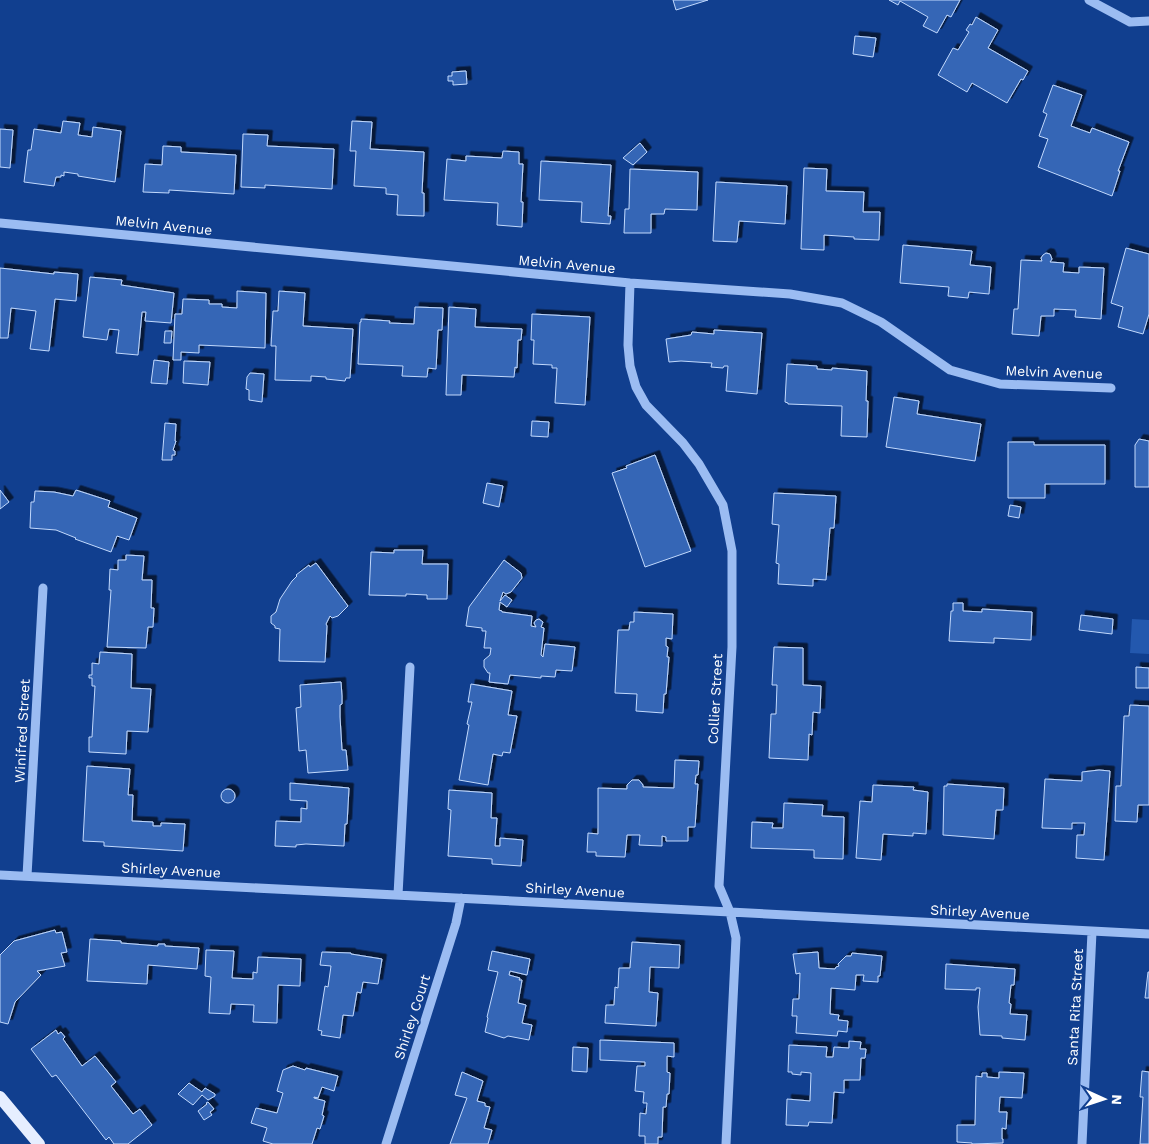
<svg xmlns="http://www.w3.org/2000/svg" width="1149" height="1144" font-family="'Work Sans',sans-serif">
<style>
.green{fill:#2358ae}
.building{fill:#3466b6;stroke:#c2d9fd;filter:url(#shadow)}
.lines{fill:none;stroke-linecap:round;stroke-linejoin:round}
.minor{stroke:#9bbcf2;stroke-width:9}
.major{stroke:#e6eeff;stroke-width:12}
.labels{text-anchor:middle;stroke-width:4;stroke-linejoin:round;paint-order:stroke}
.street-label{font-size:14px;fill:#fff;stroke:#113f8f}
</style>
<defs>
<filter id="shadow"><feDropShadow dx="4.5" dy="-4.5" stdDeviation="0" flood-color="#0009"/></filter>
</defs>
<rect width="100%" height="100%" fill="#113f8f"/>
<path class="green" d="M1132,619l17,1v34l-19,-1z"/>
<path class="building" d="M673,0h35l-32,10z
M889,0h71l-9,17 -4,-2 -10,18 -14,-7 5,-9 -28,-16 -2,4z
M976,17l22,13 -10,18 40,23 -5,9 -2,-1 -14,24 -35,-20 -5,9 -29,-17 15,-27 5,2 11,-18 -3,-2 4,-6 2,1z
M855,36l21,2 -3,19 -20,-3z
M466,71l1,13 -14,1v-4h-5v-5h4v-4z
M1053,85l29,10 -11,31 19,7 2,-5 37,14 -11,29h2l-8,25 -74,-29 10,-28 -9,-3 8,-22 -4,-2z
M63,121l17,2 -2,12 14,2 1,-10 28,4 -6,51 -37,-6v-2l-14,-2v4l-3,-1v2h-5l-2,9 -30,-4 4,-32h3l3,-21 27,4z
M352,121l20,1 -2,27 54,3 -2,41h2v23l-27,-1 1,-20 -12,-1v-6l-32,-2 2,-35h-6z
M0,129l13,1 -3,38 -10,-1z
M243,134l25,1 -1,11 67,3 -2,40 -67,-4v3l-24,-1z
M640,143l7,9 -14,13 -10,-7z
M163,146l18,1v5l55,3 -2,39 -65,-4v3l-26,-1 2,-28 17,1z
M503,151l16,1v12h4l-2,38h2l-1,25 -25,-2 1,-22 -54,-3 3,-41 19,2v-5l36,2z
M541,161l70,4 -3,51h3l-1,8 -29,-2 1,-20 -43,-2z
M804,168l23,1 -1,22 38,1 -1,20h17l-1,28 -25,-1v-2l-30,-2v15l-23,-1z
M630,169l68,3 -1,38 -32,-1 -1,5h-13v19h-27l1,-24h4z
M716,182l71,4 -2,38 -46,-3 -2,21 -24,-1z
M903,245l69,6 -2,14 21,2 -2,27 -20,-2 -1,6 -20,-2 1,-9 -49,-4z
M1126,248l23,6v60l-6,20 -25,-7 5,-20 -12,-4z
M1046,253l4,1 2,5 -2,3 14,1 -1,9 16,1v-6l25,1 -3,51 -26,-2 1,-7 -22,-1v7h-13l-2,20 -27,-2 2,-25h4l3,-49 21,1 -1,-3 2,-3z
M0,268l54,6v-2l24,2 -2,27 -21,-2 -6,52 -19,-2 6,-38 -25,-3 -3,30h-8z
M90,277l32,3 -1,5 53,8 -3,30 -26,-2 1,-9h-4l-4,43 -22,-2 3,-23 -10,-1 -2,11 -24,-3z
M237,291l29,2 -1,55 -66,-3v8l-18,-1v8h-8l2,-46h7l1,-15 26,1v4h13v3l15,1z
M279,291l26,2 -2,33 50,3 -3,49h-4l-1,3 -19,-2v-2l-15,-1v5l-36,-1 1,-34h-5l2,-35h5z
M415,307l28,1 -1,22h-4l-2,39 -8,-1 -1,9 -25,-1 1,-10 -45,-2 2,-42h1v-3l29,2 -1,2 25,1z
M449,307l27,2 -1,18 47,2 -1,11h-3l-1,28 -2,-1 -1,10 -52,-2 -1,20h-15z
M532,314l58,3 -5,88 -30,-2 2,-35h-5v-3l-19,-1 1,-24h-3z
M714,330l48,3 -5,61 -31,-3 2,-25h-4l-1,2 -12,-1 1,-4 -31,-2 -12,1 -3,-23 25,-4 1,-3 22,2z
M165,331h7l-1,12h-7z
M154,360l15,2 -2,22 -16,-1z
M184,361l26,1 -2,23 -25,-2z
M787,364l30,2v3l15,1v-2l35,3 -1,30h2l-1,36 -26,-1 1,-30 -54,-2v-1l-3,-1z
M250,373l14,1 -2,28 -13,-2v-10l-3,-1 1,-12z
M894,397l25,4 -2,13 64,10 -6,37 -89,-14z
M532,421l17,1 -1,15 -17,-1z
M165,423l11,1 -1,17h1l-3,9 2,1v4h-3v5h-10z
M1139,439l10,2v46h-14v-42z
M1008,442h26v3h71v39h-60v14h-37z
M655,455l36,96 -46,16 -33,-94 15,-5 -1,-2z
M487,483l16,3 -4,21 -16,-4z
M0,490l9,12 -9,7z
M76,490l34,11 -2,6 29,11 -8,22 -12,-4 -6,16 -36,-13 1,-1 -20,-8 -26,-2 1,-26h3l1,-11 19,1 19,4z
M774,493l62,3 -2,32h-4l-4,52 -13,-1v7l-35,-2 1,-20 -3,-1 3,-38 -7,-1z
M1010,505l11,2 -2,11 -11,-2z
M394,550h29l-1,14h26l-1,35h-20v-4l-21,-1v2l-37,-1 2,-43 23,1z
M126,555l18,1 -2,24h10l-1,28h3l-1,19h-5l-2,21 -39,-1 4,-57h-2l1,-21 8,1v-10h8z
M504,560l17,13 1,5 -11,14 -5,2 -3,-2 -3,9 5,-6 7,5 -5,7 -7,-5 -1,8 3,1v1l30,4 -1,10 5,1 -2,-4 2,-3 3,-1 4,3 -2,5 3,1 -3,27 2,2 2,-13 30,3 -3,24 -16,-1 -1,7 -14,-1v2l-31,-3 -2,9 -19,-2 1,-9h-2l-4,-6v-7l6,-5 1,-7h-7l2,-17h-4v-3l-16,-2 3,-19z
M316,563l32,43 -10,10 -6,2 -2,-2 -4,8 1,2 -2,36 -46,-1 1,-32 -5,-1v-2l-4,-3v-7l5,-4 4,-13 12,-18 5,-5 -1,-1 13,-10 1,2z
M953,603h10v8l19,1v-3l50,3 -1,28 -37,-2v5l-45,-2 2,-30h2z
M634,612l39,2 -1,25 -6,-1v8l2,1 -1,10h2l-3,37h-2l-1,19 -27,-2 1,-17 -22,-1 3,-63h11l1,-8h4z
M1081,615l32,4 -1,15 -33,-4z
M774,647l29,1v37l18,1 -1,27 -7,-1 -1,23 -3,-1 -1,26 -39,-2 2,-44h5l1,-29h-5z
M100,652l32,2 -1,34 20,1 -3,43 -21,-1 -1,23 -37,-2v-15h3l3,-51h-3v-8h-3v-3h3v-12l7,1z
M1136,667l13,1v20h-13z
M341,682l1,14v8l-2,1v12l2,33h4l2,20 -40,3 -2,-23 -7,1 -3,-43 5,-1 -1,-22z
M471,684l41,7 -4,24 9,1 -7,37 -7,-1 -1,4 -9,-2 -5,31 -29,-5 10,-55 -2,-1 5,-22h-4z
M1130,705l19,1v99h-11l-1,17 -22,-1 1,-35h5l3,-70h5z
M675,760l24,1 -1,14h-2l-1,9h3l-3,43h-7v14h-22v-4l-4,-1v10l-23,-1 1,-10h-13l-2,22 -29,-1v-4h-9l1,-19 10,1v-46l29,1v-4l5,-5h7l4,5v2l31,1z
M87,766l43,3 -2,26h5l-1,26 21,1v4h8v-3l24,1 -2,27 -79,-5v-4l-21,-1z
M1099,770l11,1 -6,89 -28,-2 1,-23h7l1,-12h-13v6l-30,-1 3,-49 37,2v-9z
M290,783l59,5 -2,36h-2l-1,22 -38,-2 -10,1v2l-21,-1 1,-25 25,1v-14l6,1v-8l-17,-1z
M947,784l57,4 -1,22h-7l-2,29 -51,-4 1,-49h3z
M873,785l41,2 -1,3 15,2 -2,42 -13,-1v3l-30,-2 -2,26 -25,-2 4,-57 12,1z
M221 796a7 7 0 1 1 14 0a7 7 0 1 1-14 0Z
M449,790l43,3 -1,25h6l-2,28h5v-8l23,2 -2,26 -29,-2v-5l-44,-3 3,-46 -3,-1z
M784,803l39,2 -1,11 22,1 -1,42 -29,-1v-8l-63,-2 1,-26 21,1 -1,5h11z
M55,930l1,3 6,-1 5,20 -6,1 4,13 -28,5 4,4 -26,27 -7,22 -8,-2v-67l14,-14z
M90,939l31,2v2l37,3v-2h7v2l34,2 -2,21 -49,-4 -1,19 -60,-3z
M632,942l48,3 -1,23 -29,-1 -1,25 9,1 -2,33 -51,-3 1,-18h8l1,-18 3,1 1,-20h11z
M206,950l28,1 -2,27 21,1v-7l4,1 1,-16 43,2 -1,27 -22,-1 -1,38 -24,-1 1,-17 -23,-1 -1,10 -21,-1 2,-36 -6,-1z
M492,951l38,8 -3,16 -17,-4 -1,4 11,3 -1,2h3l-4,23 8,2 -4,18 10,2 -3,15 -21,-4 -4,2 -19,-6 3,-14 -1,-1 11,-45 -10,-2z
M322,952l29,1v1l31,5 -4,25 -15,-2 -2,11 -4,-1 -4,24 -10,-1 -3,23 -19,-3 1,-4 -4,-1 7,-44 3,1 3,-21 -11,-1z
M818,952l1,16 16,1 1,-2 3,-1 -1,-2 8,-8h5l1,-3 30,3 -2,20h-2v6l-15,-1 1,-6h-8l-1,15 -24,-2 -1,26 9,1 -1,5 10,1 -1,11 -9,-1 -1,5 -41,-3 1,-17h-5l1,-17h6l1,-26 -4,1 -3,-20z
M946,964l69,5 -1,16h-3l-2,18 2,1 -1,10 17,1 -2,25 -23,-2v-2l-22,-1 -2,-28 2,-19h-4v2l-31,-1z
M1148,972h1v26h-4z
M56,1030l2,4 3,-2 4,5 -2,2 19,27 13,-10 21,26 -5,4 22,28 7,-5 12,16 -24,19h-14l-5,-7 -3,3 -50,-65 -4,2 -21,-28z
M600,1040l74,3v14l-7,-1v16l3,1 -1,21h-2l-1,13h-3l-1,30h-4v7h-13v-8h-6l1,-23 6,1 1,-11h-4l1,-11 -9,-1 2,-25h8v-4l-45,-2z
M849,1041l12,1 -1,7h6l-1,9h-4l-1,22h-16v13l-10,-1 -2,31 -23,-1 -1,4 -22,-1 1,-26 23,2 1,-28 -10,-1v3l-9,-1v-2h-4l1,-27 38,2 -1,10h7l1,-10 15,1z
M573,1047l15,1 -1,24 -15,-1z
M293,1066l12,4 1,-2 32,8 -4,15 -12,-4 -4,11 -4,-1v1l11,3 -3,14 2,1 -4,13 -3,-1 -5,16h-39l-10,-3 4,-13 -16,-5 5,-15 21,5 6,-20 -6,-2 6,-21z
M1142,1071l7,1v72h-9l3,-47h-3z
M462,1072l21,9 -6,20 8,2v3l5,1 -6,21 8,2 -4,14h-38l17,-46 -12,-3z
M999,1072l25,1 -2,25 -22,-1 -1,15h8l-1,17 -4,-1v11h1v4l-31,1v-1l-15,-1v-17h18l1,-49 6,1v-4h5v4l12,1z
M189,1083l13,9 3,-4 10,6v2l-7,4 -6,-5 -9,10 -15,-11z
M208,1102l6,7 -4,3 2,3 -8,5 -6,-9 9,-7 -1,-1z"/>
<g class="lines">
<path class="minor" d="M1089,0l41,22 19,-1
M0,223l630,60 160,11 52,9 39,19 69,48 50,14 111,4
M630,283l-2,62 2,21 6,21 10,18 37,38 16,21 24,41 9,46v96l-13,239 11,26 6,26 -10,206
M0,875l730,37 419,22
M27,876l16,-288
M398,895l12,-228
M386,1144l70,-221 5,-25
M1082,1144l10,-212"/>
<path class="major" d="M0,1097l39,47"/>
</g>
<g class="labels">
<g class="street-label">
<text transform="translate(164 225) rotate(6)" y="5">Melvin Avenue</text>
<text transform="translate(567 264) rotate(5)" y="5">Melvin Avenue</text>
<text transform="translate(1054 372) rotate(2)" y="5">Melvin Avenue</text>
<text transform="translate(715 699) rotate(-87)" y="5">Collier Street</text>
<text transform="translate(22 731) rotate(-87)" y="5">Winifred Street</text>
<text transform="translate(171 870) rotate(3)" y="5">Shirley Avenue</text>
<text transform="translate(575 890) rotate(3)" y="5">Shirley Avenue</text>
<text transform="translate(980 912) rotate(3)" y="5">Shirley Avenue</text>
<text transform="translate(1075 1007) rotate(-87)" y="5">Santa Rita Street</text>
<text transform="translate(412 1017) rotate(-72)" y="5">Shirley Court</text>
</g>
</g>
<g transform="translate(1104 1099) rotate(93)" stroke="#113f8f" stroke-width="4" paint-order="stroke">
<path d="M0-4L9 19L0 12L-9 19Z" fill="#ffffff"/>
<text y="-8" font-size="14" font-weight="bold" text-anchor="middle" fill="#ffffff">N</text>
</g>
</svg>
